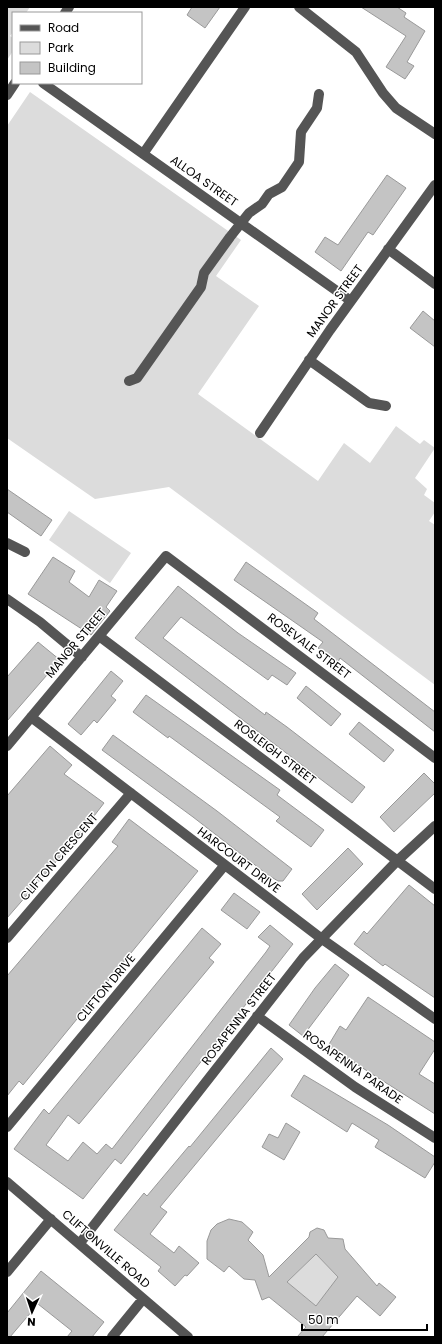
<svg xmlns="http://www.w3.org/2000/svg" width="442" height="1344" font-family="Poppins,sans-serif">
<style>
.green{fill:#dcdcdc}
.building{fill:#c4c4c4;stroke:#999;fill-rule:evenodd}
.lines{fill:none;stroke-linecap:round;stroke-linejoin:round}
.minor{stroke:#555;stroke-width:10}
.labels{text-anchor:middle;stroke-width:3;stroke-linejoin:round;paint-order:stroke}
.street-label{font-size:12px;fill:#000;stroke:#fff}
</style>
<rect width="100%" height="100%" fill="#fff"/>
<path class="green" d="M7,7h23l-4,6h-13v19l-3,4 3,2v13l-6,9z
M30,92l211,148 -25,36 43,30 -61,88 120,87 26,-38 26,20 26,-37 24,18 4,-4 11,8 -20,30 12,11 -3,6 11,8v9l-6,9 6,4v160l-266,-198 -74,12 -88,-61v-312z
M69,511l62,42 -21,30 -61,-43z
M316,1254l22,23 -15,35 -36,-30z"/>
<path class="building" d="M192,7h28l-15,21 -18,-13z
M361,7h36l9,6 -2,4 21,14 -18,31 7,4 -9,13 -19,-12 20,-31z
M387,175l19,13 -33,47 -5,-3 -27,39 -26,-19 10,-15 13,8z
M423,311l12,10v26l-25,-19z
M7,489l45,31 -11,16 -34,-24z
M53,557l22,14 -6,11 20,15 10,-17 18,11 -11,16 4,4 -19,24 -63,-41z
M246,562l72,51 -4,6 121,93v20l-95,-74 -2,4 -20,-14 5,-6 -89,-62z
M178,586l60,47 58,40 -9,12 -15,-10 -4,5 -87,-63 -18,21 102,77 1,-3 21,15 78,60 -13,16 -217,-165z
M38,642l22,18 -53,61v-44z
M111,671l12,10 -12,15 5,4 -19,23 -3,-3 -13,15 -13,-11z
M306,686l35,28 -10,12 -34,-28z
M146,695l134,95 -3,5 47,35 -13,17 -35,-26 4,-4 -111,-81 -1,2 -35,-26z
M359,722l35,28 -10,12 -35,-28z
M113,735l104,76 75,58 -9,12h-5l-10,-6 -75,-58 -91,-67z
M50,746l22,19 -8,9 40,29 -23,30 -74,85v-122z
M424,773l11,11v9l-41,39 -14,-15z
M129,819l69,52 -175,214 -4,-4 -12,15v-120l111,-130 -6,-4z
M348,848l15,16 -46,46 -15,-16z
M409,885l26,21v92l-50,-34 -2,2 -29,-22 10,-13 3,3z
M234,893l26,19 -13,17 -26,-19z
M270,925l23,19 -172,220 -6,-5 -32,40 -69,-50 30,-40 5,5 153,-186 19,16 -12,14 5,4 -135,162 -11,-9 -22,30 22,16 15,-19 14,12 9,-10 6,5 154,-197 4,-6 -12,-9z
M335,964l14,11 -46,61 -14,-11 26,-37z
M368,997l67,45v7l-16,25 16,10v30l-107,-68 12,-20 6,4z
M271,1048l12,11 -123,148 7,5 -17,22 24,19 5,-7 20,17 -12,13 -2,-1 -10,11 -17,-15 3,-4 -47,-37 30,-37 3,3 42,-50 1,1z
M304,1075l84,50 47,32v5l-10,16 -50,-31 4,-7 -27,-17 -5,9 -56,-36z
M286,1123l14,9 -16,28 -22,-13 7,-13 9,4z
M229,1219l13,3 11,10 -5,8 15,15 6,22 40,-40 1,-5 7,-4 7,2 4,8 15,1 2,10 32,37 2,-3 17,14 -16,19 -23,-20 -35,41h-25l9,-10 -37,-30 -7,3 -7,-20 -11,-1 -15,-13 -5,6 -17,-13v-18l4,-11 6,-6zM316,1254l22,23 -22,29 -29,-24z
M41,1271l63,51 -12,15h-25l5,-6 -34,-27 -28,33h-3v-24z"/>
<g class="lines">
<path class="minor" d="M299,7l57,45 27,41 13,15 39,26
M65,13l4,-6
M43,83l308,218
M7,95l8,-12
M143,154l102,-147
M388,249l47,35
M309,360l60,43 17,3
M129,381l8,-3 64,-91 3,-14 26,-36 19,-24 13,-9 7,-10 13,-7 17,-25 2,-30 16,-24 2,-14
M260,433l70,-103 105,-145
M7,543l18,9
M7,599l33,23 42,35
M99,636l336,253
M31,717l291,222 113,80
M7,746l159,-190 269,202
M7,938l124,-145
M257,1016l98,71 80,51
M7,1127l217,-261
M7,1182l181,155
M80,1243l223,-285 94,-97 38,-35
M7,1272l44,-53
M112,1337l31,-38"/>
</g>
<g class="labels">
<g class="street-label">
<text transform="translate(204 181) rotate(35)" y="4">ALLOA STREET</text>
<text transform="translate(335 301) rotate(-54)" y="4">MANOR STREET</text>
<text transform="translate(76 643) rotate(-50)" y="4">MANOR STREET</text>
<text transform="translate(309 646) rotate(37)" y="4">ROSEVALE STREET</text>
<text transform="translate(275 752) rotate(37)" y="4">ROSLEIGH STREET</text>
<text transform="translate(59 857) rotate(-49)" y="4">CLIFTON CRESCENT</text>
<text transform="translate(239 860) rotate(37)" y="4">HARCOURT DRIVE</text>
<text transform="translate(106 988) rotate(-50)" y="4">CLIFTON DRIVE</text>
<text transform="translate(239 1019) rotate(-52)" y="4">ROSAPENNA STREET</text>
<text transform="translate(353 1067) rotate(35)" y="4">ROSAPENNA PARADE</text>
<text transform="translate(106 1249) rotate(41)" y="4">CLIFTONVILLE ROAD</text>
</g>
</g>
<rect width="442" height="1344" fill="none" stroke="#000000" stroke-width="16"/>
<rect x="12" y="12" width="130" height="72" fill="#ffffff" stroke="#999999"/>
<rect x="20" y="25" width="20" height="6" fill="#555555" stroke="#999999"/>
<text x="48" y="32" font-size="12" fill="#000000">Road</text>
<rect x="20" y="42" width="20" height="12" fill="#dcdcdc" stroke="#999999"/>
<text x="48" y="52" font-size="12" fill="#000000">Park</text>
<rect x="20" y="62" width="20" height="12" fill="#c4c4c4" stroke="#999999"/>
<text x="48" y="72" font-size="12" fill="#000000">Building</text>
<g transform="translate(32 1312) rotate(183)" stroke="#ffffff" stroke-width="3" paint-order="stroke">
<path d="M0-3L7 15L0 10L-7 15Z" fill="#000000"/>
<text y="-6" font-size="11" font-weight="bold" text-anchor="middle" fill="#000000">N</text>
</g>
<path d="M302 1324v6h125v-6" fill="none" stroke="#000000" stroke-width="2"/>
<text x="308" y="1324" font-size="12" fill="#000000" stroke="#ffffff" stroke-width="3" paint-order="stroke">50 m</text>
</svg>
